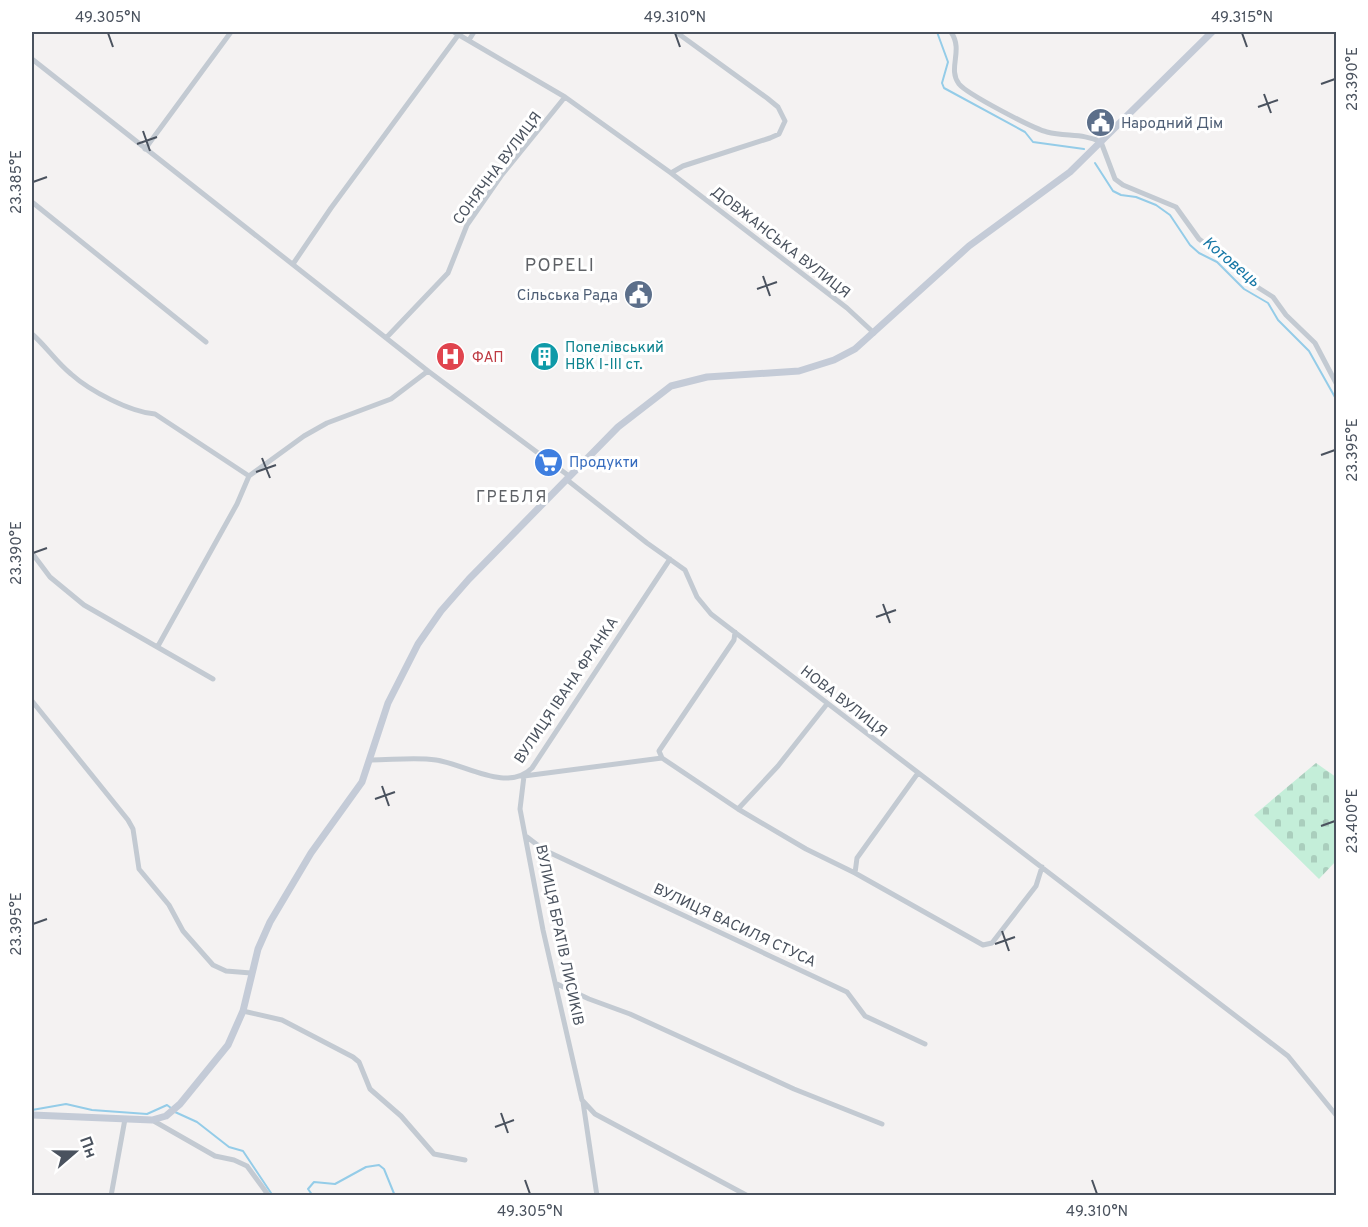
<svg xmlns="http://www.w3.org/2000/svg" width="1368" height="1227" font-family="Overpass,sans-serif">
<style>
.cemetery{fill:url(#cemetery-stones)}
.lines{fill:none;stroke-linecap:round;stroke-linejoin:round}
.stream{stroke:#94cce8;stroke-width:2}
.minor{stroke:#c3cad2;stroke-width:5}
.secondary{stroke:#c4cbd7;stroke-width:7}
.ticks{fill:none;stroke:#4a525e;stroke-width:2}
.labels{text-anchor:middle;stroke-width:6;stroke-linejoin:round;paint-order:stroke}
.service-label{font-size:15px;fill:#4e5e75;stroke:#fff;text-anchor:start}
.street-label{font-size:15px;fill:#4a525e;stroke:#fff}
.culture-label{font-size:15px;fill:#0d838f;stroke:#fff;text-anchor:start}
.health-label{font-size:15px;fill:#be3a42;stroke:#fff;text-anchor:start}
.shop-label{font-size:15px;fill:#366cbe;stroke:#fff;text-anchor:start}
.water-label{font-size:16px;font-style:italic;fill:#1577a6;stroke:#fff}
.neighbourhood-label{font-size:16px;letter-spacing:1.5px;fill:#5e6166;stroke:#fff}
.quarter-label{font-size:18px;letter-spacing:1.5px;fill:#5e6166;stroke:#fff}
.neatline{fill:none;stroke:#4a525e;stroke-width:2}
.ticks-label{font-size:15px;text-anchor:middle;fill:#4a525e}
</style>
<defs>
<pattern id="cemetery-stones" width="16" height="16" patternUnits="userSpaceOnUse" patternTransform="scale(1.5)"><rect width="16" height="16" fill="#c4eed9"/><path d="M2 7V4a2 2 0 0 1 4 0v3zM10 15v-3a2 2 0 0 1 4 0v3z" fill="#aacebd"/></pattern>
</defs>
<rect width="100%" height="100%" fill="#f4f2f2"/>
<path class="cemetery" d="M1316,763l20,14v84l-17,18 -65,-64z"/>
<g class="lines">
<path class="stream" d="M937,32l11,30 -6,21 2,5 81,44 8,10 51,7
M1095,163l18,28 8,4 15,2 20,8 14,10 20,30 9,8 18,9 27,27 24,14 10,17 31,31 27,48
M32,1110l34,-6 26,6 55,4 20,-9 4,3
M175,1112l22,10 32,25 14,4 30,45
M288,1196h8
M313,1196l-5,-7 6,-7 21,2 31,-17 13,-2 5,4 11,27"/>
<path class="minor" d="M454,32l111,65 106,76 176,135 27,25
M951,32c13,19 -4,36 8,52 8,10 75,45 88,48 19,5 36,1 54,10l14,37 8,6 53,22 23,32 19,14 25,25 30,19 13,18 29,28 21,40
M469,40l5,-8
M32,59l396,312 141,105
M145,149l86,-117
M671,173l12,-7 87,-28 9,-4 6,-13 -7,-14 -11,-9 -91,-66
M32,202l174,140
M293,264l38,-56 128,-174
M32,334c14,12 24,28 39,40 19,17 59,38 84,40l94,62
M386,338l62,-65 19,-48 34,-49 64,-79
M566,479l81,64 38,27 12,27 14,17 577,442 48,59
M32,553l18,24 34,28 129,74
M158,646l79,-142 12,-28 55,-40 23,-13 64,-24 37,-28
M32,701l96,119 5,9 6,40 30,36 14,26 30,34 13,6 25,2
M662,758l-3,-7 75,-111 1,-8
M371,760c21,0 44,-3 65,0 29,4 71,33 96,8l138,-209
M738,809l40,-43 49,-62
M527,837l17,13 303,142 18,24 60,28
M855,873l2,-15 61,-85
M557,984l32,15 41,15 164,75 88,35
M243,1011l39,9 71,37 6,5 11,27 31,27 33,38 31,6
M583,1102l14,94
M152,1120l63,36 19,4 13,6 22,30
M111,1196l14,-77
M748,1196l-153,-82 -13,-14 -39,-170 -23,-121 4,-33 138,-18 76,51 68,40 49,24 128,72 9,-2 44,-57 6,-19"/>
<path class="secondary" d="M32,1115l120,5 14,-4 14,-12 48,-59 15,-34 15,-62 12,-27 41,-69 51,-71 26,-79 30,-59 23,-33 28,-32 149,-152 53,-41 36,-9 92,-6 35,-11 21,-11 114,-103 101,-74 142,-140"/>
</g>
<path class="ticks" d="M108,33l5,14M675,33l5,14M1242,33l5,14M1321,84l14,-5M1264,94l7,19M1258,107l20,-7M143,131l7,20M137,144l20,-7M33,182l14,-5M763,276l7,20M757,289l20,-7M1321,455l14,-5M262,458l8,20M256,472l20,-7M33,553l14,-5M883,604l7,19M876,617l20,-7M382,786l7,20M375,799l20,-7M1321,826l14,-5M33,924l14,-5M1002,931l7,20M995,944l20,-7M501,1113l7,20M495,1127l19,-7M525,1180l5,14M1092,1180l5,14"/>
<defs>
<symbol id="civic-disc" viewBox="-11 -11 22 22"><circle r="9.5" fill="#5c6f8a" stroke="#fff"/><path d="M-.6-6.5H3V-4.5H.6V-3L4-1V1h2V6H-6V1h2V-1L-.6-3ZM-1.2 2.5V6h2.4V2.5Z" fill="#fff"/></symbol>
<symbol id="building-disc" viewBox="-11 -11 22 22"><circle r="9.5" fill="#0f9aa8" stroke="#fff"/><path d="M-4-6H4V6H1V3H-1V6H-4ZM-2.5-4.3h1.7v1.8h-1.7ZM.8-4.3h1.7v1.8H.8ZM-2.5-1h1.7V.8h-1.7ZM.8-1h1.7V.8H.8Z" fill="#fff"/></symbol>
<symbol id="hospital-disc" viewBox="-11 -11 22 22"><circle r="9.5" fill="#e0444e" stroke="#fff"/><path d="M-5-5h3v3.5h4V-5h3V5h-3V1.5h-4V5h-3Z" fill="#fff"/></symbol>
<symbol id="supermarket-disc" viewBox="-11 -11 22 22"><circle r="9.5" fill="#3f7fe0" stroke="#fff"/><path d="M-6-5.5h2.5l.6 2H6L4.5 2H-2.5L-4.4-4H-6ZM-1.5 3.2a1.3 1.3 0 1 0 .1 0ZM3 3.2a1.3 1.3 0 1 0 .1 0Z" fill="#fff"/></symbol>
</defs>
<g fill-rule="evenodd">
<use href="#civic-disc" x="1084" y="106" width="33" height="33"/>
<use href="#civic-disc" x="622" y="278" width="33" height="33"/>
<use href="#building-disc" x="528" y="340" width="33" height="33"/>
<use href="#hospital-disc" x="434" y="340" width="33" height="33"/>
<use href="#supermarket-disc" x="532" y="446" width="33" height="33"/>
</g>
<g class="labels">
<g class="service-label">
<text x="1121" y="128">Народний Дім</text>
<text x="618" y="300" text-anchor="end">Сільська Рада</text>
</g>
<g class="street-label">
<text transform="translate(497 168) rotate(-53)" y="5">СОНЯЧНА ВУЛИЦЯ</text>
<text transform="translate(781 242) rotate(38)" y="5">ДОВЖАНСЬКА ВУЛИЦЯ</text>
<text transform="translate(566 690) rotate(-56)" y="5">ВУЛИЦЯ ІВАНА ФРАНКА</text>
<text transform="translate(844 701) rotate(38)" y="5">НОВА ВУЛИЦЯ</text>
<text transform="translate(735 925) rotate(25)" y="5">ВУЛИЦЯ ВАСИЛЯ СТУСА</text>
<text transform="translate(560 935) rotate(78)" y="5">ВУЛИЦЯ БРАТІВ ЛИСИКІВ</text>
</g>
<g class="culture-label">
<text x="565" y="352">Попелівський<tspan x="565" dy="17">НВК І-ІІІ ст.</tspan></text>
</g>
<g class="health-label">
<text x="472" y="362">ФАП</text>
</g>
<g class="shop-label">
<text x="569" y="467">Продукти</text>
</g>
<g class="water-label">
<text transform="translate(1232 261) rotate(40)" y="6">Котовець</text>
</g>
<g class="neighbourhood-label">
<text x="512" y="502">ГРЕБЛЯ</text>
</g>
<g class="quarter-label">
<text x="560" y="271">POPELI</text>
</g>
</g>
<rect width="1368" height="1227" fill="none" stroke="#ffffff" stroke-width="66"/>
<g transform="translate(75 1152) rotate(70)" stroke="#ffffff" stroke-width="4.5" paint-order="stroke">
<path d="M0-4.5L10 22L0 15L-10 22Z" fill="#4a525e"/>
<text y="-9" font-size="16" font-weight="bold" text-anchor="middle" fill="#4a525e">Пн</text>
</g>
<rect x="33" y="33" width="1302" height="1161" class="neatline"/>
<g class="ticks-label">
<text x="108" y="22">49.305°N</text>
<text x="675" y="22">49.310°N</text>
<text x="1242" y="22">49.315°N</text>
<text transform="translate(1352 79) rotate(-90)" y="5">23.390°E</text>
<text transform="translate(16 182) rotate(-90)" y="5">23.385°E</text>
<text transform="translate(1352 450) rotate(-90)" y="5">23.395°E</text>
<text transform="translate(16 553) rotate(-90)" y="5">23.390°E</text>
<text transform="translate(1352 821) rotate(-90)" y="5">23.400°E</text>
<text transform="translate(16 924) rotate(-90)" y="5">23.395°E</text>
<text x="530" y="1216">49.305°N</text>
<text x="1097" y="1216">49.310°N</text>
</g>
</svg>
